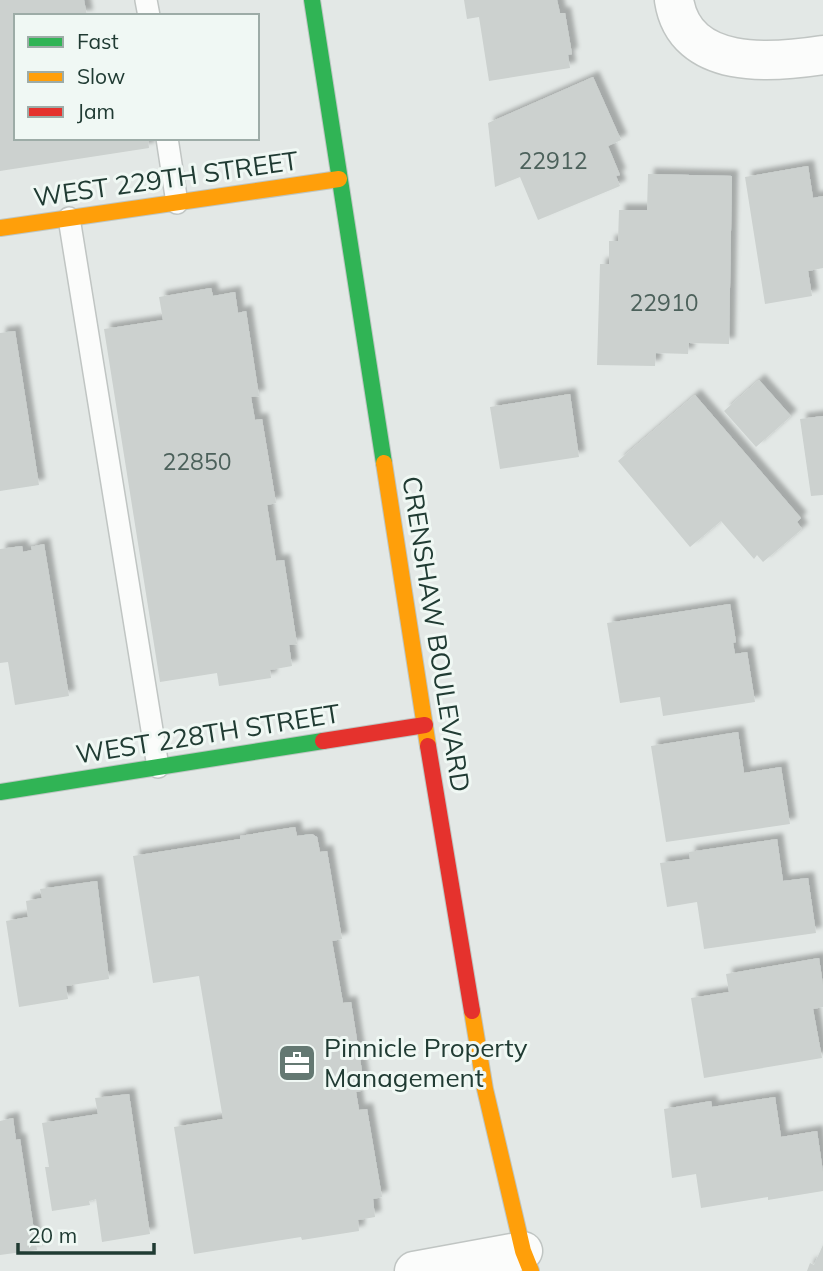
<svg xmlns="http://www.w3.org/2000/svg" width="823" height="1271" font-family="Mulish,sans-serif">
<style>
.building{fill:#ccd1cf;filter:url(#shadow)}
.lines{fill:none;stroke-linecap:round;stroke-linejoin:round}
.lane-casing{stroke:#c0c5c3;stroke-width:24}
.street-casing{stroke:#c0c5c3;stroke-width:41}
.fast-casing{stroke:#bec6c3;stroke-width:18}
.slow-casing{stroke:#bec6c3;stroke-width:18}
.jam-casing{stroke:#bec6c3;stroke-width:18}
.lane{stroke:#fbfcfb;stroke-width:21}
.street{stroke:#fbfcfb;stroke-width:38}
.fast{stroke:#30b455;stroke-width:16}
.slow{stroke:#ff9f0a;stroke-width:16}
.jam{stroke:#e5322d;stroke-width:16}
.labels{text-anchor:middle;stroke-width:6;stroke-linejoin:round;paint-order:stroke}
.number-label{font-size:23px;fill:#4c615b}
.street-label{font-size:26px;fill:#203b33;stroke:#f0f8f4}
.poi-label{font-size:26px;fill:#203b33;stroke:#f0f8f4;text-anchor:start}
</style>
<defs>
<filter id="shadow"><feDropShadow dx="6" dy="-6" stdDeviation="2" flood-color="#0004"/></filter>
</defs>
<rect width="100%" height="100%" fill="#e3e8e6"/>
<path class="building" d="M0,0h84l3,16h-71v122h132l1,10 -149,23z
M464,0h93l3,13h5l7,41 -4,1 2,13 -81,13 -10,-64 -12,2z
M593,77l28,63 -13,6 12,29 -4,1 4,10 -82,34 -18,-43 -25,10 -7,-64z
M808,166l5,32 10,-2v72l-15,3 4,25 -47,8 -20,-127z
M648,174l84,2 -3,168 -40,-1 -1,11 -32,-1 -1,13 -58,-1 3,-101h9v-23h9l1,-31h28z
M211,288l2,8 22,-4 3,21 8,-2 13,85 -8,1 4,23 7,-1 14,84 -9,2 9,56 8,-1 13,84 -8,1 3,21 -22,4 1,8 -52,8 -2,-13 -57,9 -56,-353 59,-9 -4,-23z
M15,331l24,154 -39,6v-158z
M759,380l32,36 -35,31 -32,-36z
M570,394l9,63 -79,12 -10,-62z
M695,395l106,123 -4,4 5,7 -39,33 -6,-7 -3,4 -33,-38 -31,26 -72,-86z
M823,416v79l-12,1 -11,-77z
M44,544l25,152 -54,9 -7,-43 -8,1v-114l22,-3 1,6 9,-2 -1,-3z
M730,604l6,38 -3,1 2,11 12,-2 8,50 -92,14 -3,-19 -40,6 -13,-80z
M738,732l6,41 37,-6 9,57 -124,18 -15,-96z
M295,827l2,9 15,-2 5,3 3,15 7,-1 15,88 -10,2 11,62 8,-1 14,88 -9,2 3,18 8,-1 15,88 -9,2 2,18 -17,3 1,11 -57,9 -1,-3 -107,17 -20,-127 49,-8 -24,-143 -46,7 -20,-127 107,-17v-3z
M777,839l6,42 25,-3 8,55 -112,16 -7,-47 -30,5 -7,-44 30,-4 -1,-7z
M97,881l12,98 -43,7 2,13 -49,8 -13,-86 22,-4 -2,-16 16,-3 -2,-9z
M819,958l4,27v22l-10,2 9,49 -118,20 -13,-80 38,-6 -3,-18z
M129,1094l21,140 -48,8 -6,-43 -7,2 1,4 -38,6 -7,-44h4l-7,-44 56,-9 -3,-16z
M775,1097l6,40 36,-6 6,41v19l-55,9v-3l-67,11 -5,-34 -24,4 -8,-69 47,-8 1,6z
M13,1118l3,22 4,-1 17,111 -37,5v-134z
M823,1245v26h-16l3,-8 4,2z"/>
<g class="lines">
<defs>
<path id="lane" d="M146,0l3,16
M167,138l10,65
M69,218l89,549"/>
<path id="street" d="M674,0c11,71 98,63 149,55
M414,1271l109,-20"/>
<path id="fast" d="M312,0l72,463
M0,792l323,-51"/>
<path id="slow" d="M0,228l339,-49
M384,463l44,283
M472,1011l13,78 38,162 8,20"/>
<path id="jam" d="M323,741l102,-16
M428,746l44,265"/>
</defs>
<use href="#lane" class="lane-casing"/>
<use href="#street" class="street-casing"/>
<use href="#fast" class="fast-casing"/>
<use href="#slow" class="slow-casing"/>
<use href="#jam" class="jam-casing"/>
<use href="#lane" class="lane"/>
<use href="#street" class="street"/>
<use href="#fast" class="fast"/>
<use href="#slow" class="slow"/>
<use href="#jam" class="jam"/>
</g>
<defs>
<symbol id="office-square" viewBox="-11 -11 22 22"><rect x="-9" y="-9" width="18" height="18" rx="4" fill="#647872" stroke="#f0f8f4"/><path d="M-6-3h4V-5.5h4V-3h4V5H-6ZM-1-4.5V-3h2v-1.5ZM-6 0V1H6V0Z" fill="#fff"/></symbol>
</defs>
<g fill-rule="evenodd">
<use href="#office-square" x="275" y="1041" width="44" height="44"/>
</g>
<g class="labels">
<g class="number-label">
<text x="553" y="169">22912</text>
<text x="664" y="311">22910</text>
<text x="197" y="470">22850</text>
</g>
<g class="street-label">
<text transform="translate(166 179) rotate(-8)" y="9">WEST 229TH STREET</text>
<text transform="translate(436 634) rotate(81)" y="9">CRENSHAW BOULEVARD</text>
<text transform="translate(208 734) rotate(-9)" y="9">WEST 228TH STREET</text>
</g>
<g class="poi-label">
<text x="324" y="1057">Pinnicle Property<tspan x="324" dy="30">Management</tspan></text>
</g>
</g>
<rect x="14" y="14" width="245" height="126" fill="#f0f8f4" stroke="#9daca7" stroke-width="2"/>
<rect x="28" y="37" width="35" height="10" fill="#30b455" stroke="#9daca7" stroke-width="2"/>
<text x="77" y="49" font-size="21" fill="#203b33">Fast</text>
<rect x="28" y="72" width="35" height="10" fill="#ff9f0a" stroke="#9daca7" stroke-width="2"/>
<text x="77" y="84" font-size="21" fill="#203b33">Slow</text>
<rect x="28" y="107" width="35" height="10" fill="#e5322d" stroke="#9daca7" stroke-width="2"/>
<text x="77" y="119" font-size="21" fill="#203b33">Jam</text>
<path d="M18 1243v10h136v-10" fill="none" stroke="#203b33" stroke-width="3.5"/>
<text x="28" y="1243" font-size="21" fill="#203b33" stroke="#f0f8f4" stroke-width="5" paint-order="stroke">20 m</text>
</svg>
